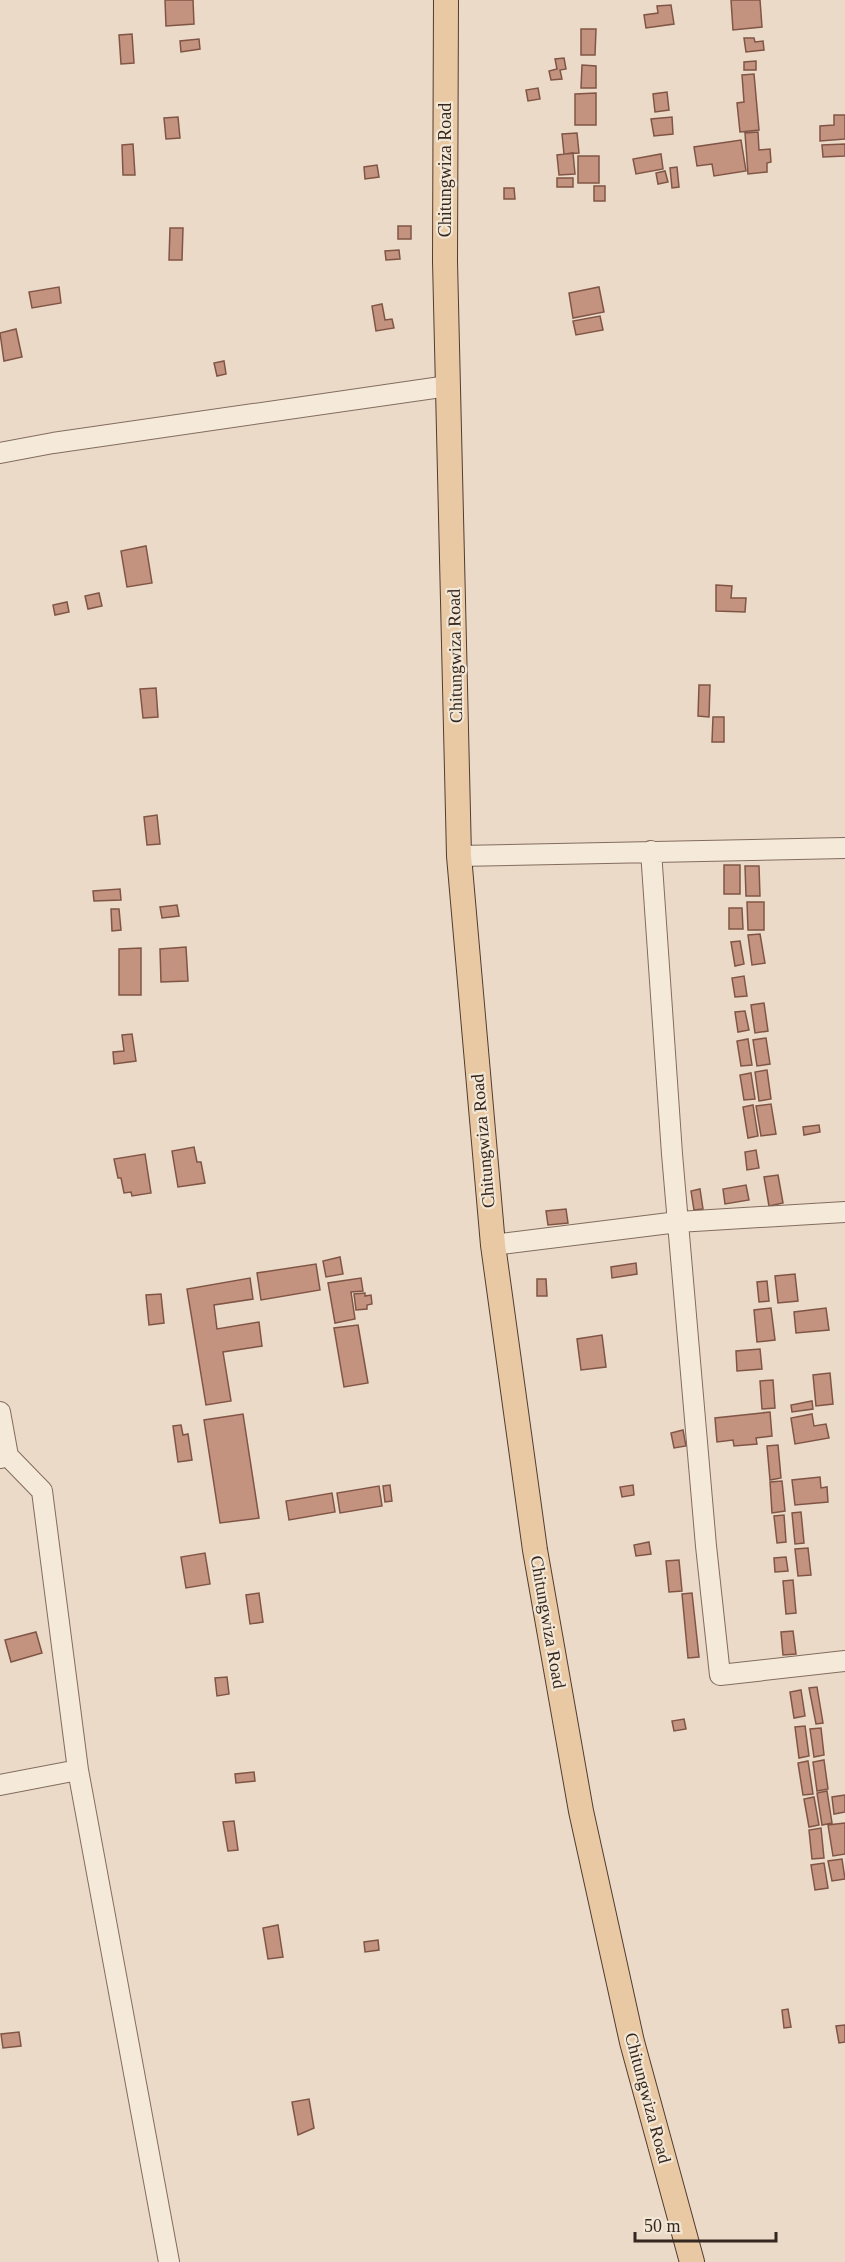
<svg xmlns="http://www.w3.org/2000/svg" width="845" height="2262" font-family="'Times New Roman',serif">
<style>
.building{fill:#c49380;stroke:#805546;stroke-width:1.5}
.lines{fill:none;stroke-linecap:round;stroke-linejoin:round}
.minor-casing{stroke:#836c5e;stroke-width:22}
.major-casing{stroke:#523c32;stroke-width:26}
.minor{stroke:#f5e9d9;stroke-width:20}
.major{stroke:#e9c9a3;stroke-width:24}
.labels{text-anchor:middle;stroke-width:4.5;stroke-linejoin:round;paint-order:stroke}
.street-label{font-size:18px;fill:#352720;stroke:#f2e6d5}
</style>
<rect width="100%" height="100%" fill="#eadac7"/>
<path class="building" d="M165,0h28l1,24 -28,2z
M731,0h29l2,27 -29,3z
M671,5l3,19 -28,4 -2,-13 14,-2 -1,-7z
M581,29h15l-1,26h-14z
M132,34l2,29 -13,1 -2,-29z
M744,38h10l1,4 8,-1 1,9 -18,2z
M199,39l1,10 -19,3 -1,-11z
M564,58l2,11 -6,1 2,9 -11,1 -2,-9 8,-2 -2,-10z
M756,61v9h-12v-8z
M582,65l14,1v22h-15z
M754,74l5,56 -19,2 -3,-29 7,-1 -2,-27z
M538,88l2,11 -12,2 -2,-11z
M667,92l2,18 -14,2 -2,-18z
M596,93v32h-21v-31z
M834,115h11v24l-25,2v-15l14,-1z
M178,117l2,21 -14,1 -2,-21z
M672,117l1,17 -19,2 -3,-17z
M758,132l1,18 11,-1 1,13 -4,1v9l-19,2 -3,-41z
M577,133l2,20 -15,1 -2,-20z
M741,140l5,31 -32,5 -2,-12 -15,2 -3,-19z
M133,144l2,31h-12l-1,-30z
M845,144v12l-22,1 -1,-12z
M573,153l2,21 -16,1 -2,-20z
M661,154l2,15 -27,5 -3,-15z
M578,156h21v27h-21z
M377,165l2,12 -14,2 -1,-12z
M677,167l2,20 -7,1 -2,-20z
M665,171l3,11 -10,2 -2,-11z
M557,178h16v9h-16z
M594,186h11v15h-11z
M504,188h10l1,11h-11z
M398,226h13v13h-13z
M170,228h13l-1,32h-13z
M399,250l1,9 -14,1 -1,-9z
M59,287l2,16 -29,5 -3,-16z
M599,287l5,25 -31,6 -4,-25z
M382,304l3,16 7,-1 2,9 -18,3 -4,-25z
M600,316l3,14 -27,5 -3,-14z
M16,329l6,28 -18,4 -4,-28z
M224,361l2,13 -9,2 -3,-13z
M146,546l6,37 -25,4 -6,-36z
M716,585l16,1 -1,12h15l-1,14 -29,-1z
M99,593l3,13 -14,3 -3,-13z
M67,602l2,10 -14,3 -2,-10z
M699,685h11l-1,32 -11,-1z
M156,688l2,29 -15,1 -3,-29z
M713,717h11v25h-12z
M157,815l3,29 -13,1 -3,-28z
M724,865h16v29h-16z
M745,866h14l1,30h-14z
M120,889l1,11 -27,1 -1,-10z
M747,902h17v28h-16z
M177,905l2,11 -17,2 -2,-11z
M729,908h13l1,21h-14z
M111,909h8l2,21 -9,1z
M760,934l5,29 -13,2 -4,-30z
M740,941l4,23 -9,2 -4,-24z
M186,947l2,34 -27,1 -1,-33z
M141,948v47h-22v-46z
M744,976l3,20 -12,1 -3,-19z
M764,1003l4,28 -13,2 -4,-28z
M745,1011l4,19 -11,2 -3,-20z
M132,1034l4,27 -22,3 -1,-12 11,-1 -2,-16z
M766,1038l4,26 -13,2 -4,-26z
M748,1039l4,26 -11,1 -4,-25z
M767,1070l4,29 -12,2 -4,-29z
M751,1073l4,26 -11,1 -4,-25z
M771,1104l5,30 -15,2 -5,-30z
M753,1105l5,31 -10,2 -5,-31z
M819,1125l1,7 -16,3 -1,-8z
M194,1147l3,15h4l4,21 -27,4 -6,-36z
M756,1150l3,18 -12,2 -2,-18z
M145,1154l6,39 -19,3 -1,-4 -7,1 -3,-15h-3l-4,-19z
M778,1175l5,28 -14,3 -5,-29z
M746,1185l3,15 -24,4 -2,-15z
M700,1189l3,20 -9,1 -3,-19z
M566,1209l2,14 -20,2 -2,-14z
M340,1257l3,17 -17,3 -3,-16z
M636,1263l1,11 -25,4 -1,-11z
M316,1264l4,26 -59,10 -4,-27z
M795,1274l3,27 -20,2 -3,-27z
M250,1278l3,21 -39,6 3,24 42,-7 3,24 -39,6 8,49 -25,4 -19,-116z
M361,1278l2,13 -12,1 4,27 -20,4 -7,-40z
M537,1279h9l1,17h-10z
M767,1281l2,20 -10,1 -2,-20z
M365,1293v3l6,-1 1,9 -5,1v4l-11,1 -2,-16z
M161,1294l3,29 -15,2 -3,-30z
M771,1308l4,32 -18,2 -3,-32z
M826,1308l3,22 -33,3 -2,-21z
M358,1325l10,58 -24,4 -10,-59z
M602,1335l4,32 -25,3 -4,-31z
M760,1349l2,20 -25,2 -1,-20z
M830,1373l3,31 -17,2 -3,-31z
M773,1380l2,28 -13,1 -2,-28z
M812,1401l1,8 -21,3 -1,-7z
M770,1412l2,24 -16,2 1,6 -23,2 -1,-6 -16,2 -2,-24z
M243,1414l16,104 -39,5 -16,-103z
M812,1414l2,12 12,-2 3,14 -34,6 -4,-26z
M181,1425l2,10 5,-1 4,26 -14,2 -5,-36z
M683,1430l3,16 -12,2 -3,-15z
M778,1445l3,33 -11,2 -3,-34z
M820,1477l1,11 6,-1 1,15 -33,3 -3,-25z
M782,1481l3,30 -13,2 -2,-31z
M390,1485l2,16 -7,1 -2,-16z
M633,1485l1,10 -12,2 -2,-10z
M379,1486l3,20 -42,7 -3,-20z
M332,1493l3,19 -46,8 -3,-19z
M801,1512l3,31 -9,1 -3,-31z
M784,1515l2,27 -9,1 -3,-27z
M649,1542l2,12 -15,2 -2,-11z
M808,1548l3,27 -13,1 -3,-27z
M205,1553l5,31 -24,4 -5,-31z
M786,1557l2,14 -13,1 -1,-14z
M679,1560l3,31 -13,1 -3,-31z
M793,1580l3,33 -10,1 -3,-33z
M259,1593l4,29 -13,2 -4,-29z
M692,1593l7,64 -11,1 -6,-64z
M793,1631l3,23 -13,1 -2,-23z
M36,1632l6,21 -31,9 -6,-22z
M227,1677l2,17 -12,2 -2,-18z
M817,1687l6,36 -7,1 -7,-36z
M801,1690l4,26 -11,2 -4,-26z
M684,1719l2,10 -12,2 -2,-10z
M805,1726l4,30 -10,2 -4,-31z
M821,1728l3,27 -10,2 -4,-28z
M824,1760l4,29 -11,2 -4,-29z
M808,1761l5,33 -10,1 -5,-32z
M254,1772l1,9 -19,2 -1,-9z
M827,1791l5,32 -10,2 -5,-32z
M845,1795v17l-11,2 -2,-17z
M814,1797l5,28 -10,2 -5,-28z
M234,1821l4,29 -10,1 -5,-29z
M845,1823v31l-12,2 -5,-31z
M821,1828l3,30 -12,1 -3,-29z
M842,1859l3,20 -13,2 -4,-20z
M824,1863l4,25 -13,2 -4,-25z
M278,1925l5,32 -15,2 -5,-31z
M378,1940l1,10 -14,2 -1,-10z
M788,2009l3,18 -7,1 -2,-18z
M845,2025v17l-6,1 -3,-17z
M19,2032l2,14 -18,2 -2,-14z
M309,2099l5,29 -16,7 -6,-33z"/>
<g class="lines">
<defs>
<path id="minor" d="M0,453l53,-10 395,-57
M651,851l21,303 34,392 14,129 125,-14
M459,856l386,-8
M493,1245l185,-23 167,-10
M0,1412l8,44
M0,1458l8,-2 34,35 36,279 91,492
M0,1785l78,-15"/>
<path id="major" d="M446,0l-1,261 14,595 34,389 42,305 46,261 51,231 60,220"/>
</defs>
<use href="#minor" class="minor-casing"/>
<use href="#major" class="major-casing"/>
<use href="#minor" class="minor"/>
<use href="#major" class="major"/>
</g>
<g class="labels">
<g class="street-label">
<text transform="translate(445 170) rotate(-90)" y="6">Chitungwiza Road</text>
<text transform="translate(455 656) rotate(-91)" y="6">Chitungwiza Road</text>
<text transform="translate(483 1141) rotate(-95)" y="6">Chitungwiza Road</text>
<text transform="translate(548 1622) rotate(80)" y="6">Chitungwiza Road</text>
<text transform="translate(648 2098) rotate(75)" y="6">Chitungwiza Road</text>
</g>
</g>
<path d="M635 2232v9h141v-9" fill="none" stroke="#352720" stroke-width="3"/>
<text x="644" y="2232" font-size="18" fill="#352720" stroke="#f2e6d5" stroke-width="4.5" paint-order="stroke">50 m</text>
</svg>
